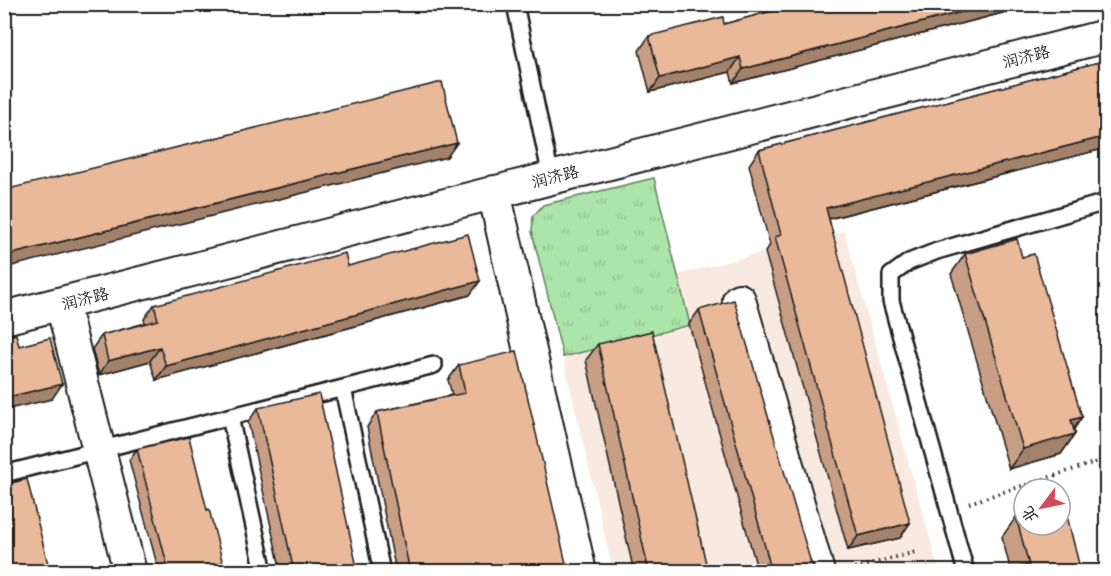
<svg xmlns="http://www.w3.org/2000/svg" width="1111" height="576" font-family="Pangolin,'LXGW WenKai TC',sans-serif">
<style>
.built{fill:#f8eae1}
.park{fill:url(#park-tufts);stroke:#648062;stroke-width:1.5}
.lines{fill:none;stroke-linecap:round;stroke-linejoin:round}
.lane-casing{stroke:#1c1c1c;stroke-width:20}
.street-casing{stroke:#1c1c1c;stroke-width:36}
.path{stroke:#1c1c1c;stroke-width:4;stroke-dasharray:1.5 4.5;stroke-linecap:butt}
.lane{stroke:#fff;stroke-width:15}
.street{stroke:#fff;stroke-width:32}
.wall{fill:#c89f84;stroke:#1c1c1c;stroke-width:1.5}
.shaded-wall{fill:#a3826c;stroke:#1c1c1c;stroke-width:1.5}
.building{fill:#e9b99a;stroke:#1c1c1c;stroke-width:1.5}
.labels{text-anchor:middle;stroke-width:4.5;stroke-linejoin:round;paint-order:stroke}
.street-label{font-size:16px;fill:#1c1c1c;stroke:#fff}
</style>
<defs>
<pattern id="park-tufts" width="24" height="20" patternUnits="userSpaceOnUse" patternTransform="scale(1.5)"><rect width="24" height="20" fill="#abe5a9"/><path d="M3 7l-1-3M5 7V3M7 7l1-3M15 17l-1-3M17 17v-4M19 17l1-3" fill="none" stroke="#93c491"/></pattern>
</defs>
<rect width="100%" height="100%" fill="#fff"/>
<filter id="ink" filterUnits="userSpaceOnUse"><feTurbulence type="fractalNoise" baseFrequency=".0167" numOctaves="2"/><feDisplacementMap in="SourceGraphic" scale="12" xChannelSelector="R" yChannelSelector="G"/><feConvolveMatrix kernelMatrix="1 2 1 2 8 2 1 2 1" color-interpolation-filters="sRGB"/></filter>
<g filter="url(#ink)">
<path class="built" d="M844,231l95,340h-326l-50,-214 127,-32 -13,-50z"/>
<path class="park" d="M654,178l36,147 -127,32 -31,-125 1,-16 10,-11z"/>
<g class="lines">
<defs>
<path id="lane" d="M515,4l36,173
M343,388l39,184
M230,417l34,155
M4,474l430,-109
M966,572l-75,-271v-26l18,-13 28,-11 169,-49"/>
<path id="street" d="M494,192l86,380
M739,300l79,272
M62,304l68,268
M4,318l1102,-282"/>
</defs>
<use href="#lane" class="lane-casing"/>
<use href="#street" class="street-casing"/>
<path class="path" d="M969,503l137,-44
M849,570l66,-18"/>
<use href="#lane" class="lane"/>
<use href="#street" class="street"/>
</g>
<path class="wall" d="M798,4h239l-304,79 -3,-11 -80,20 -11,-41 10,-15 75,-12z
M1107,60v88l-278,71 71,319 -52,12 -83,-298 5,-7 -21,-80 10,-15z
M965,254l57,3 60,160 -8,12 1,5 -14,20 -52,15 -58,-195z
M348,266l122,29 -314,85 -6,-19 -51,14 -7,-26 10,-14 43,-12 -1,-4 10,-14z
M699,310l112,253 7,9h-60l-69,-248z
M598,344l110,228h-74l-48,-212z
M459,365l109,207h-172l-29,-145 10,-15 75,-17 -4,-15z
M258,408l100,164h-77l-33,-150z
M137,449l88,123h-66l-30,-112z
M1016,517l65,55h-70l-9,-35z"/>
<path class="shaded-wall" d="M992,4h45l-304,79 10,-14z
M740,57l-10,15 -80,20 10,-14z
M1107,136v12l-291,74 10,-14z
M457,143l-10,14 -443,111v-12z
M480,281l-10,14 -314,85 10,-14z
M160,347l-10,14 -51,14 9,-14z
M62,384l-10,15 -48,11v-12z
M1082,417l-13,19 6,-2 -14,20 -52,15 14,-20 48,-29z
M910,523l-10,15 -52,12 10,-14z"/>
<path class="building" d="M798,4h194l-249,65 -3,-12 -80,21 -11,-42 74,-19 1,7z
M1107,60v76l-281,72 84,315 -52,13 -83,-299 6,-2 -22,-85z
M442,82l15,61 -453,113v-66z
M468,234l12,47 -314,85 -6,-19 -52,14 -6,-26 56,-15 -4,-15 191,-52 3,13z
M1017,239l5,18 12,-3 48,163 -11,3 4,14 -52,15 -58,-195z
M734,300l77,263 7,9h-46l-73,-262z
M652,331l56,241h-59l-51,-228z
M16,334l3,12 31,-8 12,46 -58,14v-61z
M517,351l51,221h-158l-33,-160 88,-19 -6,-28z
M319,394l39,178h-64l-36,-164z
M189,437l18,73 2,-1 16,63h-56l-32,-123z
M27,479l23,93h-46v-87z
M1064,504l17,68h-65l-1,-4 14,-3 -13,-48 8,-2v10h36v-20z"/>
</g>
<g class="labels">
<g class="street-label">
<text transform="translate(1026 56) rotate(-14)" y="6">润济路</text>
<text transform="translate(555 176) rotate(-14)" y="6">润济路</text>
<text transform="translate(85 298) rotate(-14)" y="6">润济路</text>
</g>
</g>
<rect width="1111" height="576" fill="none" stroke="#fff" stroke-width="24"/>
<rect x="12" y="12" width="1087" height="552" fill="none" stroke="#1c1c1c" stroke-width="2" filter="url(#ink)"/>
<g transform="translate(1042 507) rotate(238)"><circle r="28" fill="#ffffff" stroke="#a4a4a4" stroke-width="1.5"/>
<path d="M0-4.5L10 22L0 15L-10 22Z" fill="#d1495b"/>
<text y="-9" font-size="16" font-weight="bold" text-anchor="middle" fill="#1c1c1c">北</text>
</g>
</svg>
